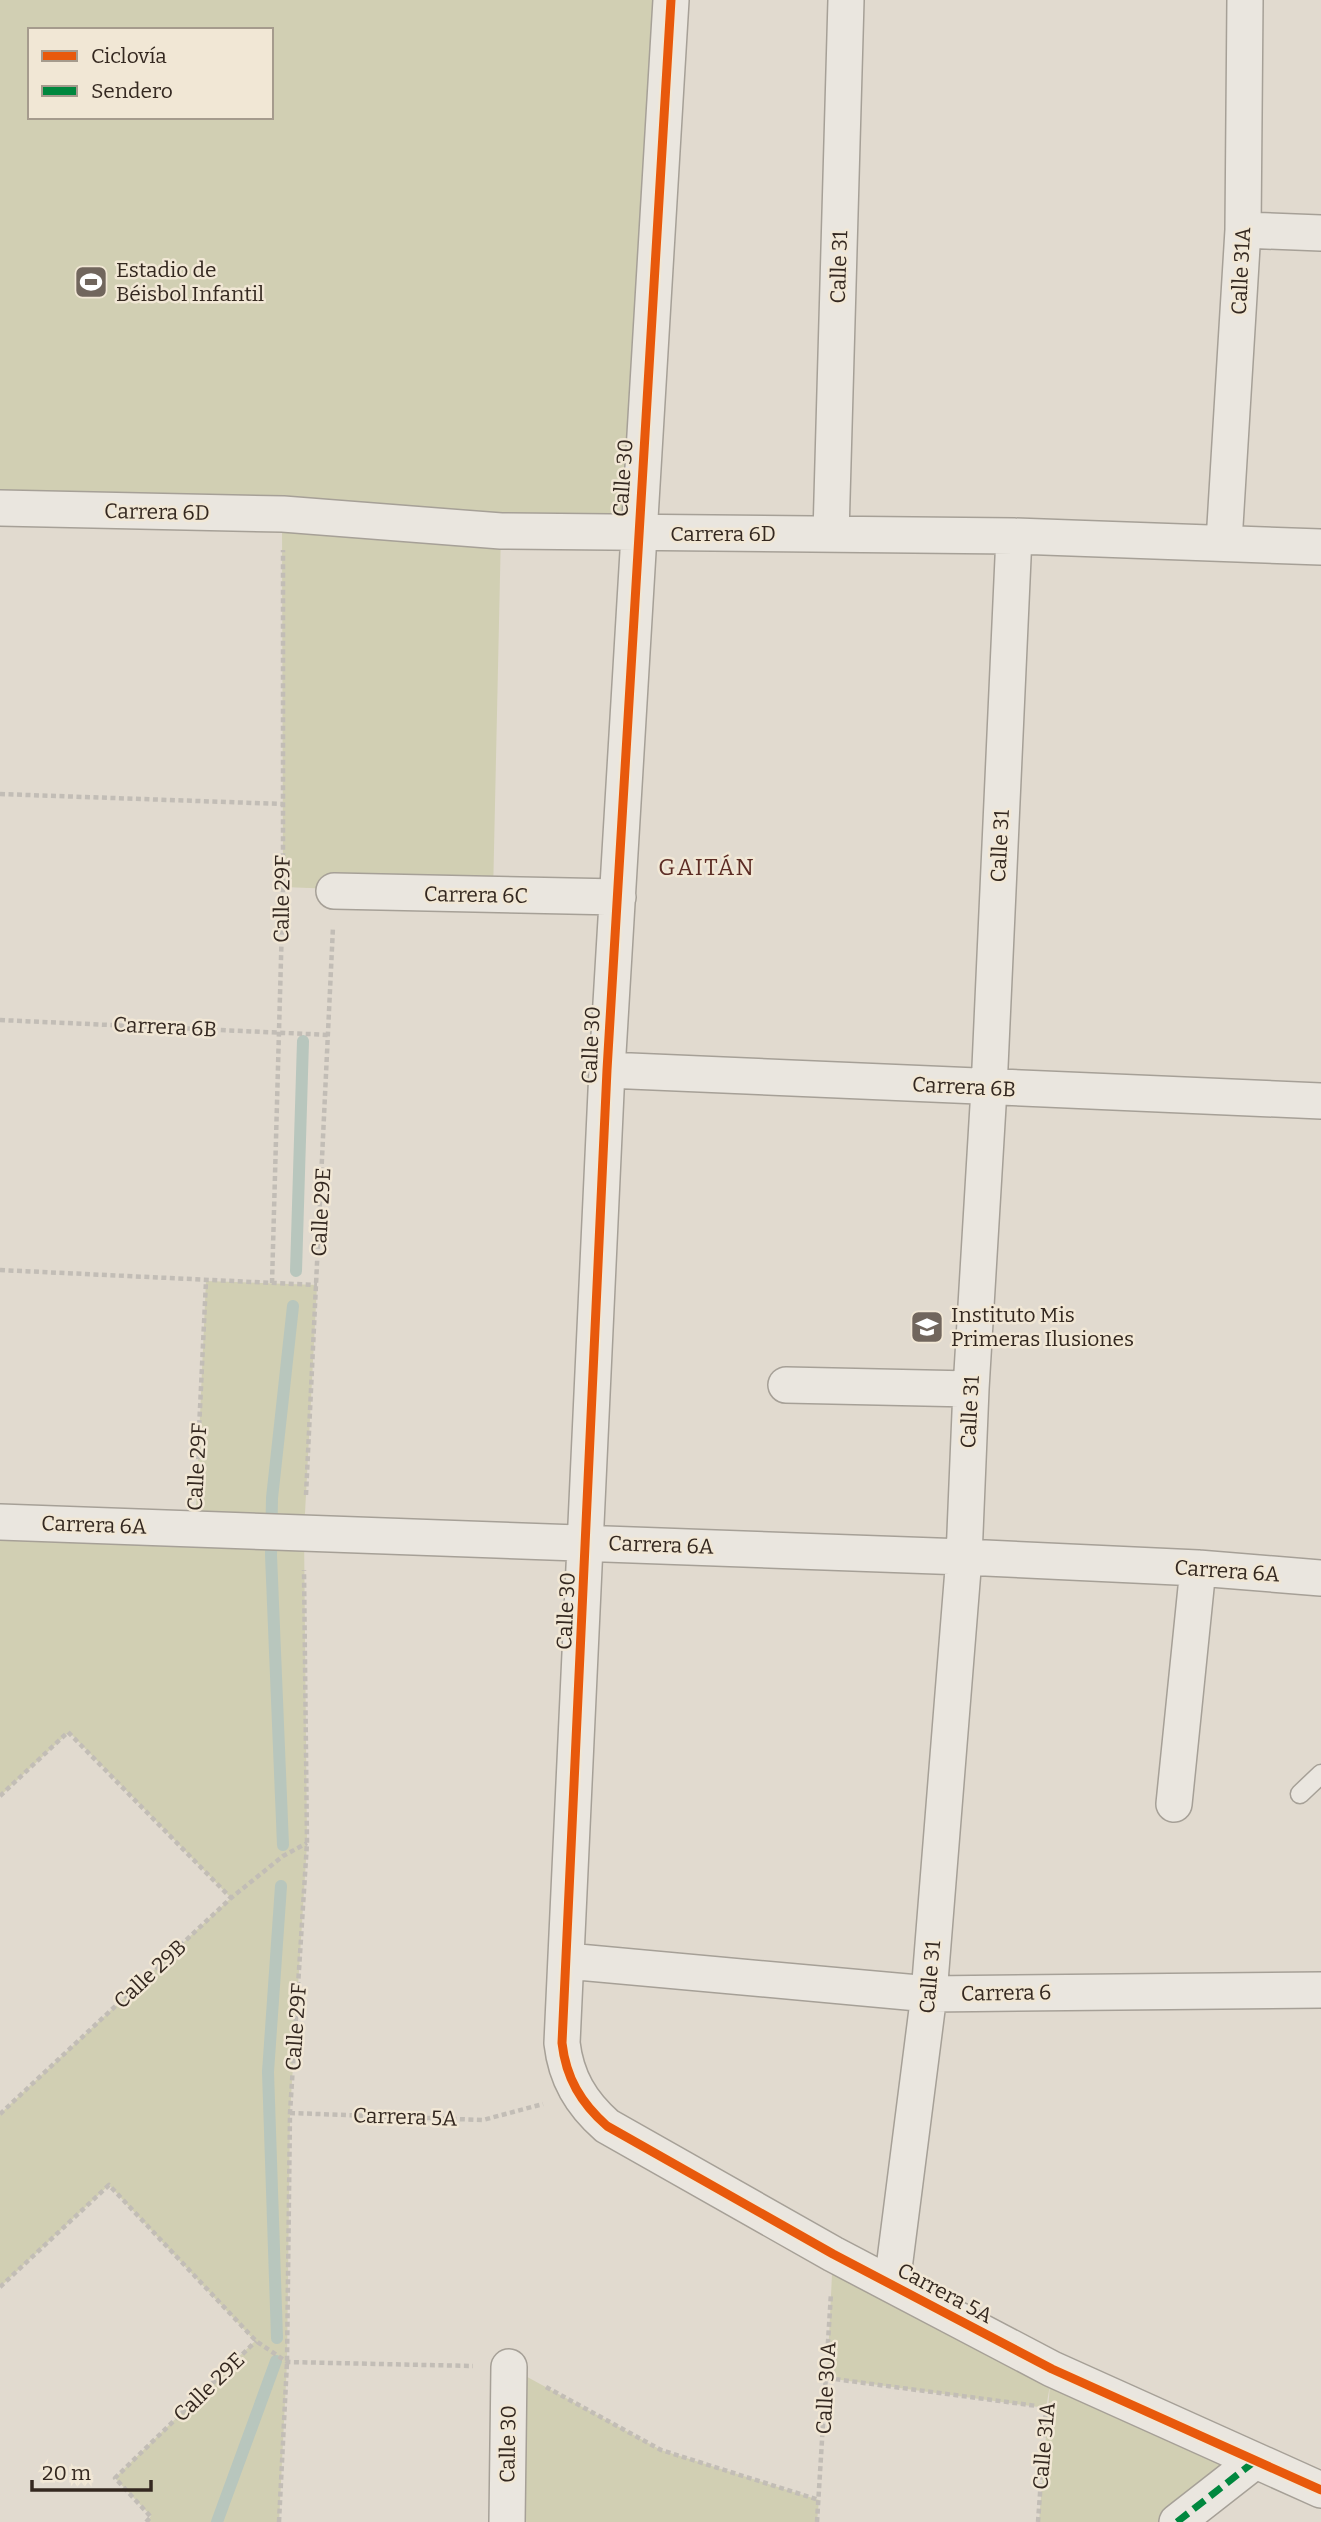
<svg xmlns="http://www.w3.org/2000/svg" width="1321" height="2522" font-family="Bitter,serif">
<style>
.green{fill:#d1cfb3;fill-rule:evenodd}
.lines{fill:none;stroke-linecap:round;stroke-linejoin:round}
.stream{stroke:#b8c6bd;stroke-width:12}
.lane-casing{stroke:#a6a097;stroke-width:21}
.street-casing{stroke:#a6a097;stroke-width:38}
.path{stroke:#c2bdb6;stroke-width:4.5;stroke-dasharray:5 3.5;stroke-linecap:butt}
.lane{stroke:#eae6df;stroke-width:18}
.street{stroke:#eae6df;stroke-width:35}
.quiet{stroke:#00873e;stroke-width:7;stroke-dasharray:14 7;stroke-linecap:butt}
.cycleway-casing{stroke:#f1e7d5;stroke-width:13}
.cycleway{stroke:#e8590c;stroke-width:9}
.labels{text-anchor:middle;stroke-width:5;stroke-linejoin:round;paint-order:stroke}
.street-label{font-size:21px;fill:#342820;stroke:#f1e7d5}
.poi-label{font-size:21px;fill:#342820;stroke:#f1e7d5;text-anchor:start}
.neighbourhood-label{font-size:23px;letter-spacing:2px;fill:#5c2c25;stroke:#f1e7d5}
</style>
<rect width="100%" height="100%" fill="#e1dacf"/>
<path class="green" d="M0,0h671l-34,533 -136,-2 -8,364 -210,-8 -1,-373 -282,-6zM30,30h241v87h-241z
M206,1281l111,4 -13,247 3,312 -17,269 -3,249 -8,160h-133l5,-6 -36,-38 140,-137 -146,-156 -109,102v-173l231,-216 -162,-166 -69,64v-274l195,6z
M833,2254l422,207 -78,61h-138l11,-137 -4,23 -219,-30z
M509,2367l152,83 158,50 -2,22h-310z"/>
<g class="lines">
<path class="stream" d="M296,1271l7,-230
M283,1845l-12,-290 1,-57 21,-192
M277,2338l-9,-266 13,-186
M217,2522l59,-161"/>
<defs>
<path id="lane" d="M1300,1794l21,-20"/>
<path id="street" d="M671,0l-64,1070 -45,973c4,35 19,60 45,83l226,128 219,115 269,121
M1243,230l78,3
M0,508l283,6 218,17 513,5 307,11
M831,534l15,-534
M1224,542l19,-312 2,-230
M334,891l284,6
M607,1070l714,31
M786,1385l185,4
M0,1522l964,35 234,11 123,10
M1174,1804l24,-236
M567,1961l362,33 392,-4
M892,2284l37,-290 35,-437 7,-168 18,-300 25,-553
M507,2522l2,-155
M1177,2522l78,-61"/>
</defs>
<use href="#lane" class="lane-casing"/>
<use href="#street" class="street-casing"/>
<path class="path" d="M0,794l283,10
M0,1020l330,15
M0,1270l317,15
M272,1283l11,-396v-337
M196,1493l10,-212
M306,1495l27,-568
M0,1796l68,-64 163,166
M290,2113l193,7 60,-16
M0,2114l231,-216 52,-42 24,-13
M0,2287l109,-102 147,156 31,21 186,4
M827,2378l210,28
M546,2387l115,63 158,50
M146,2522l5,-5 -36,-39 141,-137
M279,2522l8,-160 3,-249 17,-270 -3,-273
M817,2522l14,-229
M1038,2522l8,-114"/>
<use href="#lane" class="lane"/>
<use href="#street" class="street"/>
<path class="quiet" d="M1177,2522l78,-61"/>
<defs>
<path id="cycleway" d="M671,0l-64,1070 -45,973c4,35 19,60 45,83l226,128 219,115 269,121"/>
</defs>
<use href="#cycleway" class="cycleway-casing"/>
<use href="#cycleway" class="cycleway"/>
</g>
<defs>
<symbol id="stadium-square" viewBox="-11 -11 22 22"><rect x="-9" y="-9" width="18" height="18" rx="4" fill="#71665d" stroke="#f1e7d5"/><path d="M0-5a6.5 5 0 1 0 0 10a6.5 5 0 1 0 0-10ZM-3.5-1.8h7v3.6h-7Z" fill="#fff"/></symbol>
<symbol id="school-square" viewBox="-11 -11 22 22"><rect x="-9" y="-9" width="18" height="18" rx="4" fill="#71665d" stroke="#f1e7d5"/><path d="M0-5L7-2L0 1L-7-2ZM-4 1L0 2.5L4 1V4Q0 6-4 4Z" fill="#fff"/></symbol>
</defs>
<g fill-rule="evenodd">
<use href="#stadium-square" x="72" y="263" width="38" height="38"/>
<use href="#school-square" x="908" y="1308" width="38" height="38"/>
</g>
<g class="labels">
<g class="street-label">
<text transform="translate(839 267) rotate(-88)" y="7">Calle 31</text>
<text transform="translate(1241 271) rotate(-87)" y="7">Calle 31A</text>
<text transform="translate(623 478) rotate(-86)" y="7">Calle 30</text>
<text transform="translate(157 512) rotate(1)" y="7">Carrera 6D</text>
<text x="723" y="541">Carrera 6D</text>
<text transform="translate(1000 846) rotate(-87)" y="7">Calle 31</text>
<text transform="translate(476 895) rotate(1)" y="7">Carrera 6C</text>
<text transform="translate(282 899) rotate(-89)" y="7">Calle 29F</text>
<text transform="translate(165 1027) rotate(3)" y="7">Carrera 6B</text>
<text transform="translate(591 1045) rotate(-87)" y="7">Calle 30</text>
<text transform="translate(964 1087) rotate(3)" y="7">Carrera 6B</text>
<text transform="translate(321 1212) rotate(-87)" y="7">Calle 29E</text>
<text transform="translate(970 1412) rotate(-87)" y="7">Calle 31</text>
<text transform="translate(197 1467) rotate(-87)" y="7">Calle 29F</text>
<text transform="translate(94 1525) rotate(2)" y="7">Carrera 6A</text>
<text transform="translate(661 1545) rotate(2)" y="7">Carrera 6A</text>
<text transform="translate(1227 1571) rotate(4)" y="7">Carrera 6A</text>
<text transform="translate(566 1611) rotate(-87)" y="7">Calle 30</text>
<text transform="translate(150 1974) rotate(-43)" y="7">Calle 29B</text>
<text transform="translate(930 1977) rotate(-85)" y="7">Calle 31</text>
<text transform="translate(1006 1993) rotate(-1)" y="7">Carrera 6</text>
<text transform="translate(296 2027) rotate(-86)" y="7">Calle 29F</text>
<text transform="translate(405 2117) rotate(2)" y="7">Carrera 5A</text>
<text transform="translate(945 2293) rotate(28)" y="7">Carrera 5A</text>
<text transform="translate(209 2387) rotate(-44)" y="7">Calle 29E</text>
<text transform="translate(826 2388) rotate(-87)" y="7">Calle 30A</text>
<text transform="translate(508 2444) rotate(-89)" y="7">Calle 30</text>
<text transform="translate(1044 2446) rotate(-85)" y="7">Calle 31A</text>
</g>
<g class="poi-label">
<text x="116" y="277">Estadio de<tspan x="116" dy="24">Béisbol Infantil</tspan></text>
<text x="951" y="1322">Instituto Mis<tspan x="951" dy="24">Primeras Ilusiones</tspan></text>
</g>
<g class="neighbourhood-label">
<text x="707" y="875">GAITÁN</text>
</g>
</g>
<rect x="28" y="28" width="245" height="91" fill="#f1e7d5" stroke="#a59b8d" stroke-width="2"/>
<rect x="42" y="51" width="35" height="10" fill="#e8590c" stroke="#a59b8d" stroke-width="2"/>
<text x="91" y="63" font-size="21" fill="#342820">Ciclovía</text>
<rect x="42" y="86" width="35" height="10" fill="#00873e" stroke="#a59b8d" stroke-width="2"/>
<text x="91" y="98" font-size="21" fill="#342820">Sendero</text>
<path d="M32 2480v10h119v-10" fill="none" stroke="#342820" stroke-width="3.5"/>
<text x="42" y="2480" font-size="21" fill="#342820" stroke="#f1e7d5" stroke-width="5" paint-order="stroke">20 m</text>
</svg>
